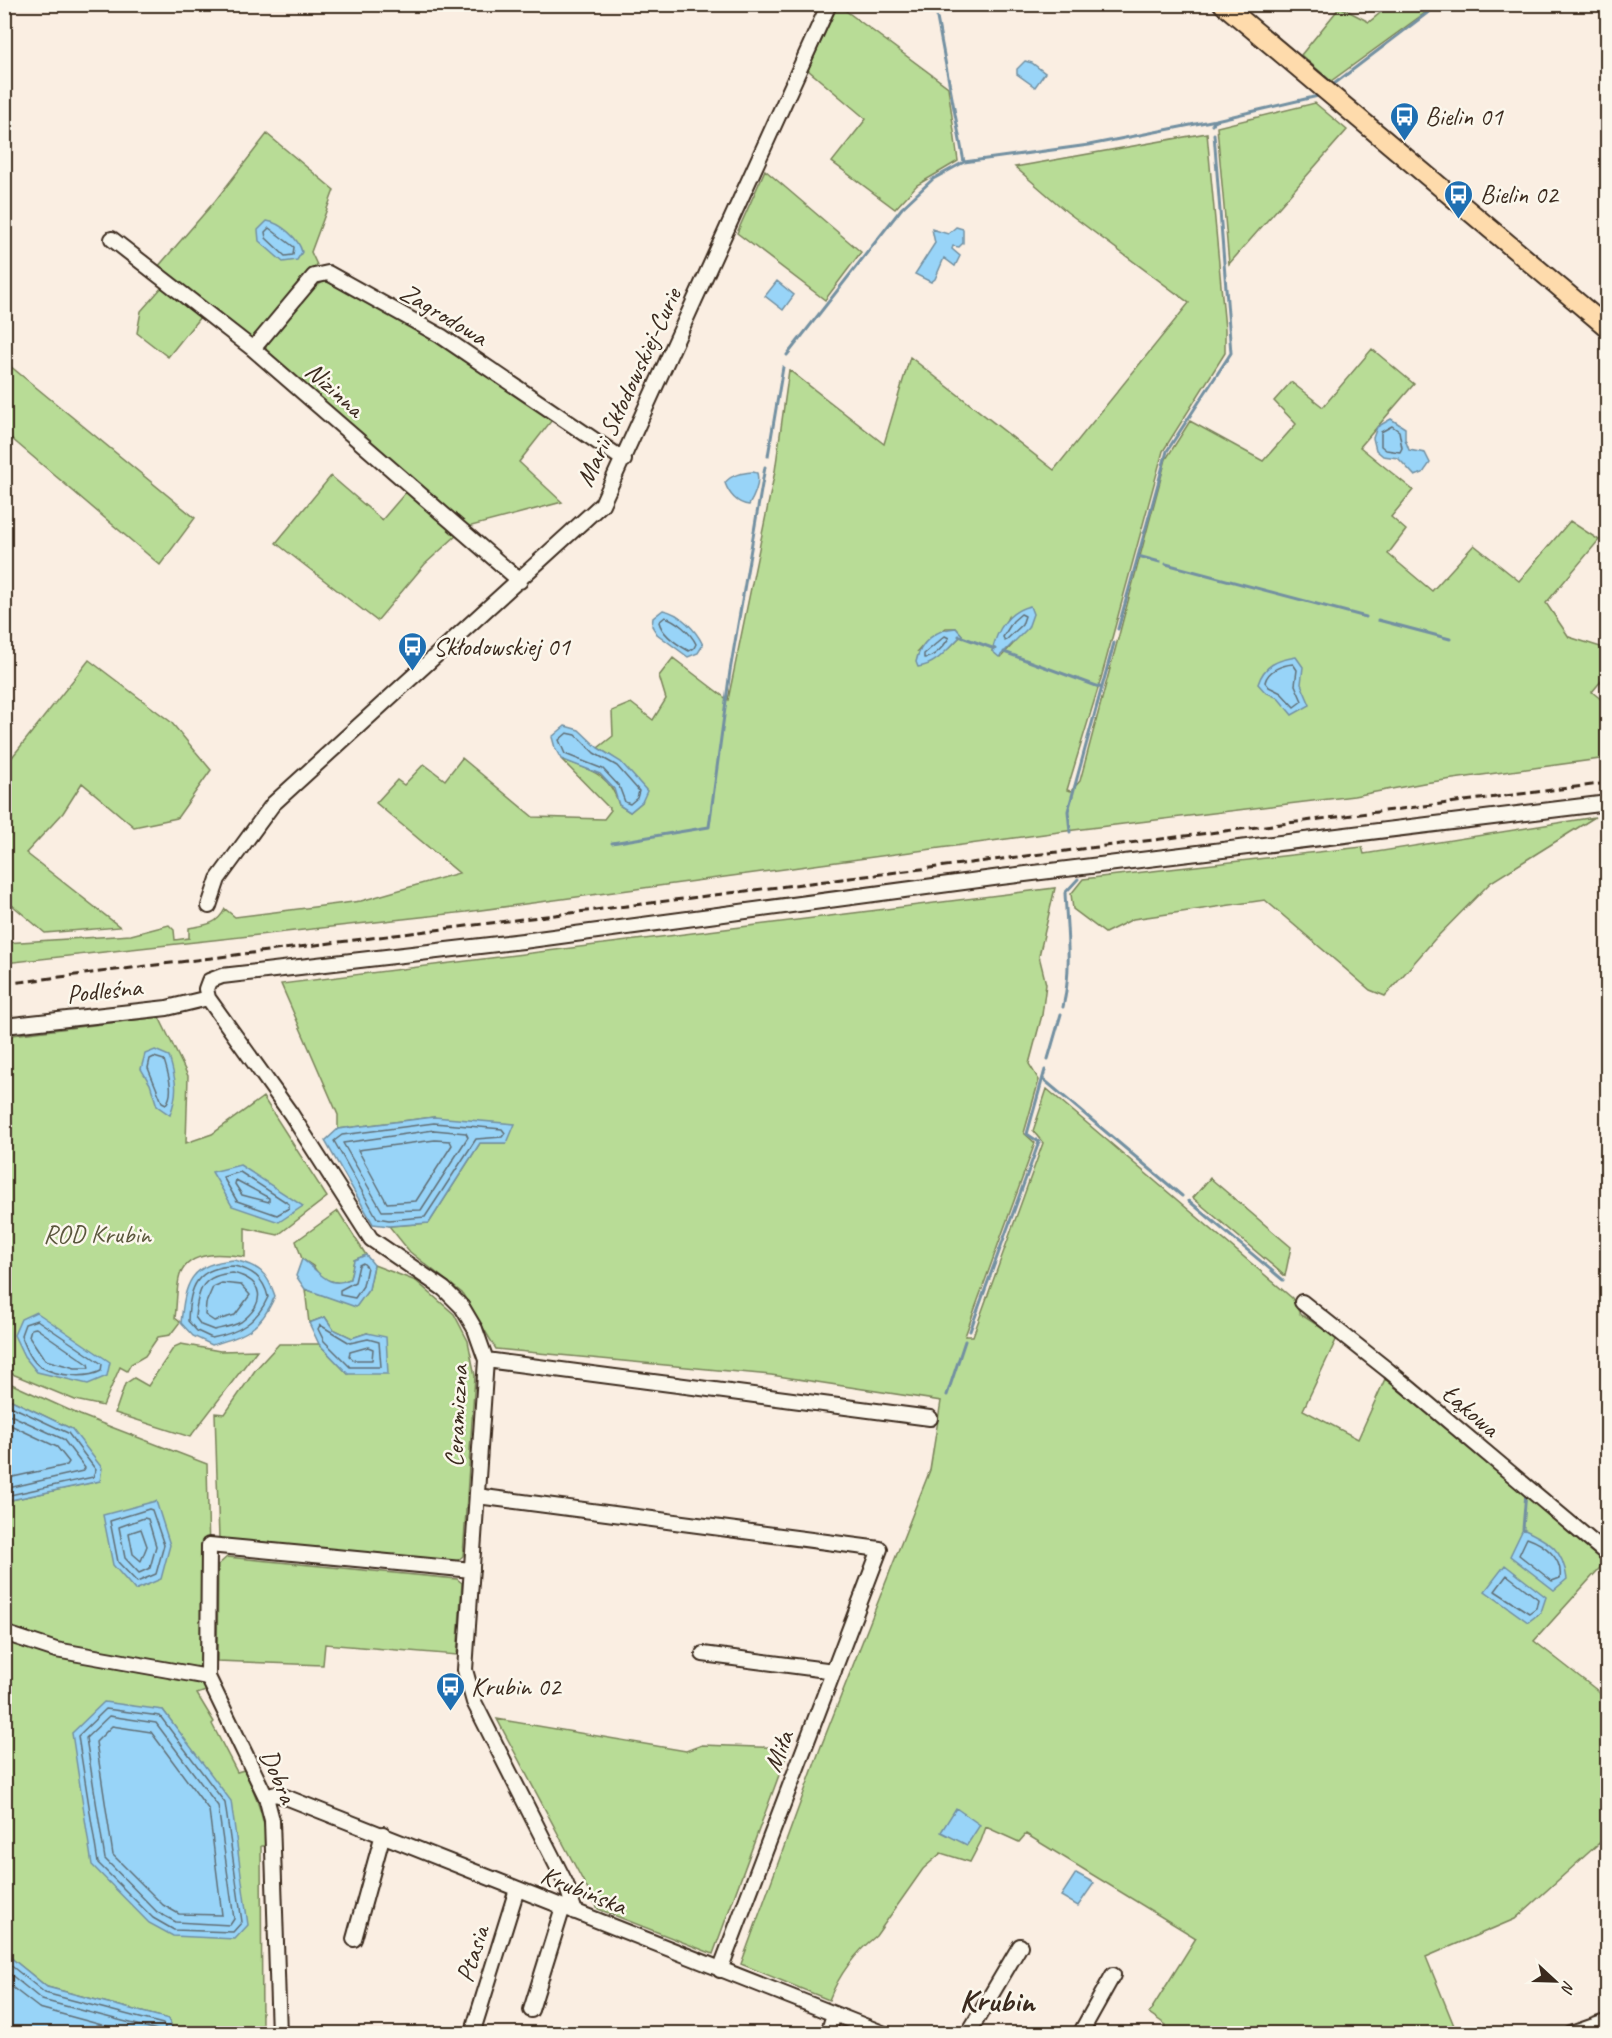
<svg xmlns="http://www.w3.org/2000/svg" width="1612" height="2038" font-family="Caveat,sans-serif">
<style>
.green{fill:#b8dc96;stroke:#7a835a;stroke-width:1.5;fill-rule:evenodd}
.water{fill:#98d4f8;stroke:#7390a1;stroke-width:1.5}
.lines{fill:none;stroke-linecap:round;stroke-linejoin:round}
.shore{stroke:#606e75;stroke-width:1.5}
.stream{stroke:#7390a1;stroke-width:3}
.minor-casing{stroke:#3b2a1e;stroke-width:18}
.major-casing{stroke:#3b2a1e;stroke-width:22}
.minor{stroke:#fbf7ec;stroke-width:14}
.major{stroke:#fedbac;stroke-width:18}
.rail{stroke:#3b2a1e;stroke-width:3;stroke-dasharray:9 4.5;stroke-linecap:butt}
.labels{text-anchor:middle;stroke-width:5;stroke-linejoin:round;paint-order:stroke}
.poi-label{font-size:26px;fill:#3b2a1e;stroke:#fbf7ec;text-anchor:start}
.street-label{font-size:26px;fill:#3b2a1e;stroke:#fbf7ec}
.park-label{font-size:26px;fill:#5a563c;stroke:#fbf7ec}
.district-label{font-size:32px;font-weight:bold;fill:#3b2a1e;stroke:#fbf7ec}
</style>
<rect width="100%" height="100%" fill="#faeee2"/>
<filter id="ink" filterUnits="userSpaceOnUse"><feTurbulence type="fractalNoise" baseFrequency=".0167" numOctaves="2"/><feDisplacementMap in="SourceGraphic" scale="12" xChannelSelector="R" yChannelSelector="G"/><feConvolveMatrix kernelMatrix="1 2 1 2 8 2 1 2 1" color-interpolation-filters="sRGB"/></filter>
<g filter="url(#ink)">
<path class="green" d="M838,5l110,82 10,74 -41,24 -22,24 -63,-47 34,-43 -58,-49z
M1390,5h40l3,2 -102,74 -30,-26 39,-48 29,15z
M1315,103l32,27 -118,134 -12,-137z
M1207,133l18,196v24l-62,98 -63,231 -33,108 4,1 9,-10 86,-322 24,-38 73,40 33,-37 -22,-23 17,-19 32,25 49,-58 42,35 -54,63 53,43 -22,27 15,13 -18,24 44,37 42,-46 45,36 51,-60 29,19 -53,63 23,34 38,12v25l-15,18 15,12v54l-183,25 -70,13 -280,34 -608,82 -461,51v-20l126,-8 38,-10 5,5 1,10 14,-2v-10c16,-3 28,-3 36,-19l10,8 126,-16 98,-28 -83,-70 21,-23 7,5 20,-21 21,16 17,-22 71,59 71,2 7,-9 -50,-51c29,11 49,14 58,46l11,7 12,-10c-11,-30 -16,-38 -44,-54l15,-12 -1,-25 19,-8 22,17 13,-21 -7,-23 14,-18 55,42 47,-229 14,-101 95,74 26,-87 144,113 135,-167 -122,-91 -52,-45zM1008,617l5,27 -12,13 -9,-6zM946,628h10l6,7 -13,13 -31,3 7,-8z
M267,134l67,56 -23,62 6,13 -60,73 -8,2 -92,-72 58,-67z
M765,170l96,82 -36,48 -88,-67z
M323,282h8l87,48 134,90 -33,42 43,40 -98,26 -18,-16v-5l-9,-3 -164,-145 1,-2 -8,-7v-5l44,-54z
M163,286l37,31 -32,40 -31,-24 4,-22z
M4,361l191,157 -35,47 -155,-132z
M331,476l51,44 24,-28 51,43 -32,29 -48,57 -101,-78z
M89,660l82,62 40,48 -34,48 -43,9 -52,-44 -19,30 -37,40 94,74 -75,6 -40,-34v-133z
M1595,817l-104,65 -57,58 -49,56 -15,-6 -105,-90 -132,19 -28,14 -32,-24 -2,-15 12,-15 279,-32 2,7z
M1055,888l-16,68 7,28 -4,31 -13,49 10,16 -15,53 11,10 -70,193h8l70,-193 -10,-12 14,-42 245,209 8,16 37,24 -34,72 55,29 27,-60 222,181 -73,81 73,57v138l-92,83 -89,38 31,76 -212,1 -8,-5 -3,4h-72l4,-8 -17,-12 47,-75 -170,-104 -7,8 -33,-15 -5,14 -11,21 -29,-9 -18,16 -47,67c-21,17 -37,39 -47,64l-88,-36 79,-215 110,-279 11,-69 -170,-26 -275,-26 -34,-56 -52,-41 -21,-26 40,-3 51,-80h27l-73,-26 -96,12v-14l-57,-131z
M159,1017l29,59 -2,67 26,-9 51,-37 64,100 -49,38 -33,-7v29c-21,-3 -55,-8 -65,18 -4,12 -3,30 -5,43l5,4 -10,13 -12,2 -13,19 -14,8 -4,7 -7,-4 -17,39 -28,-6 -70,-29 -1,-335z
M1210,1178l81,69 -6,29 -92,-78z
M338,1211l28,44 -12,5 -4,19 -10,4 -18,-4 -9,-13 -11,-7 -6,-18z
M374,1265l42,16 38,33 14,27 7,35 -12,180 -6,5 -238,-22 -4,-126 10,1 31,-45 23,-25h40l29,30 19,-41 -15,5 -19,-9 -8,-12 -16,6 -4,-34 51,17 13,-17z
M181,1344l39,7 37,-1 -67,87 -75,-24 10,-29 9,-6 14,8 26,-39z
M5,1381l75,34 127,49 5,225 -15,5 17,28 -2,2 25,48 7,-2c13,25 20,48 24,76h-7l1,187h-88l-5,-14 -122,-32 -42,-34v-445l6,-8 88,-19 -27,-52 -67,-32zM163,1710l19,26 -110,-3z
M227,1557l230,22 5,4 -5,72 -132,-11 -2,21 -106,-4 1,-96z
M497,1719l189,32 16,-6 87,3 -76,206 -115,-45z"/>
<path class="water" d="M1025,61l7,2 13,10 -10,14 -18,-13v-5z
M267,221c14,2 32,18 35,31l-5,8 -14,2 -24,-21 -1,-11z
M956,227l7,2v14l-4,4 -6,-1 -1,3 8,7 -5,10 -11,-8 -9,21 -4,3 -16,-8 20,-31 -3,-14 16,5z
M777,281l17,14 -11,15 -18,-14z
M1391,419l14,9v11l4,11 16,3 5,10 -7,10 -8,3 -17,-18 -15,-2 -7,-6 -3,-12 4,-11z
M753,472l4,1c3,11 -2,22 -8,32 -12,-1 -20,-11 -24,-22 6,-9 18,-10 28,-11z
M1030,606l3,8 -5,14 -29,29 -7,-6c5,-21 16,-40 38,-45z
M663,610c17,3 33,20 40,35l-5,8 -10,4 -31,-23 -5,-8 1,-8z
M956,628l6,7c-13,12 -25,30 -44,32l-2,-5c4,-20 20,-33 40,-34z
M1296,657l7,10 -2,17 9,21 -18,10 -14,-17 -13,-6 -7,-8c6,-19 19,-24 38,-27z
M565,726l14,4 19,18 23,14 26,29 -5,11 -12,10 -11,-7 -5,-16 -14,-15 -39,-15 -6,-11 -3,-11z
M155,1050l14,6c7,25 10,34 1,59l-13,-9 -7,-22 -9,-15 4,-15z
M434,1117l81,7 -8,19h-27l-51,80 -40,3 -16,-2 -48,-83 13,-12z
M240,1165l63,41 -24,16 -47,-16 -20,-34z
M366,1255l8,10 -5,24 -13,18 -51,-18 -9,-13 6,-17c17,11 25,31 48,20l4,-19z
M234,1260c25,6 33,12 41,36 -15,34 -29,39 -63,49l-19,-9 -12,-13c4,-40 9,-60 53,-63z
M36,1312l74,50 -3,14 -19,8 -51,-12 -13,-16 -10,-21 7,-16z
M325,1317l8,12 19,9 15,-5 19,4 2,37h-40l-29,-30 -10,-21z
M5,1397l67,32 30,39 -2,13 -89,19 -6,8z
M156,1501l14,44 -9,34 -26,11 -22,-25 -10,-50z
M1523,1529c27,13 40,20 44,50l-13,11 -44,-34z
M1505,1565l41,32 -5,15 -13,10 -43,-31z
M104,1702l59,8 68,91 17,124 -13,14 -62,-3 -24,-13 -57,-58 -20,-132z
M956,1808l24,17 -13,20 -26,-13z
M1076,1873l18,10 -16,23 -17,-10z
M5,1953l42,34 122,32 5,14h-169z"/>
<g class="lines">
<path class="shore" d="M269,228l25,19 -1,8 -8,1 -19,-18 -1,-6z
M1392,426l7,5 3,17 -2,4 -14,-2 -5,-4v-14z
M1021,614l4,2 -3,9 -17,16 -2,-4 10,-16z
M665,617c11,3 26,16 31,27l-2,4 -5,3c-11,-6 -27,-17 -30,-29z
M945,636l4,2c-5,8 -15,20 -25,20v-4z
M1293,664l4,6 -2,15 7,16 -8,6 -13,-14 -12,-6 -4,-5c3,-12 17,-17 28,-18z
M567,733l9,2 18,18 23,13 22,25 -2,7 -7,6 -5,-2 -6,-16 -16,-17 -38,-15 -6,-14z
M154,1057l10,3c4,13 11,33 2,44l-4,-2 -14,-34 2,-9z
M434,1123l68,6 3,4 -3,4 -26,2 -51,78 -36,3 -12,-2 -43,-77 8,-6z
M434,1130l32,3 2,4 -47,73 -39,1 -39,-68z
M435,1140l15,1 2,4 -36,56 -29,2 -29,-53z
M240,1172l49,32v4l-12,7 -40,-14 -14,-24z
M236,1180l33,18v4l-27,-7 -7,-11z
M363,1263l4,4 -4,19 -8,12 -15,-3v-5l15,-8 4,-17z
M234,1266c18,4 30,12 34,31 -11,25 -29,36 -56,41l-15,-7 -9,-10c1,-35 9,-54 46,-55z
M233,1273c32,8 33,30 8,49 -7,4 -19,6 -27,8l-13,-5 -6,-8c3,-28 7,-42 38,-44z
M222,1283l19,2 9,10 -15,20 -21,6 -9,-6 1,-12 7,-16z
M37,1320l65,44 -1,7c-15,8 -44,5 -60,-4 -10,-5 -16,-22 -20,-32l4,-11z
M320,1325l30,18 18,-4 11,3 2,25h-31l-26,-26 -6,-12z
M36,1328l52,36 1,4h-14l-30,-8 -16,-24 2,-7z
M368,1347l5,2 -1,11h-18l-5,-4 1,-4z
M4,1403l64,30 28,37 -3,7 -83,18 -6,4
M4,1412l59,27 22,29 -2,3 -79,18
M4,1422l53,25 12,15 -2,3 -63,14
M149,1509l3,1 12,35 -8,29 -19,8 -19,-20 -8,-41z
M144,1518l4,1 8,27 -6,22 -11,5 -14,-15 -6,-31z
M141,1529l6,17 -6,15 -8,-7 -4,-21z
M1527,1538c17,6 36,20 33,40l-8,3 -33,-26z
M1507,1575l31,24 -2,9 -7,5 -34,-22z
M106,1709l54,7 65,87 17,119 -9,10 -59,-2 -21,-12 -55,-55 -20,-127z
M109,1716l47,7 62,83 16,113 -4,6 -54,-3 -19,-10 -52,-53 -19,-121z
M112,1726l39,6 58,78 13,105 -43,-1 -16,-9 -50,-50 -17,-113z
M4,1960l41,33 118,31 5,10
M4,1969l38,31 115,30 3,4
M4,1981l35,27 96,26"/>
<path class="stream" d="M937,18l27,144 125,-17 127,-25
M1334,84l105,-80
M1212,125l4,-5 102,-24
M787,355l115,-147 31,-29 31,-17
M768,456l15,-89
M1138,556l22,6
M1166,564l200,53
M1378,620l72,19
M1118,629l49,-178 64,-98 -17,-219
M959,636l36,13
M1004,652l98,36
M1070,832l-2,-21 46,-168
M612,843l97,-16 21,-156 35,-204
M1063,1007c9,-37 4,-76 2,-114l13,-14
M1048,1059l13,-45
M1043,1079l139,117
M1189,1201l94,79
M970,1331l69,-189 -12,-8 18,-64
M947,1395l18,-54
M1523,1529l3,-37"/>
<defs>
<path id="minor" d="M112,239l141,110 267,232
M253,349l61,-73 14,-3 113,63 183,124
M209,906l9,-27 55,-75 329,-300 227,-500
M4,1026l163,-18 41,-10
M1302,1302l87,69 219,184
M486,1360l444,58
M477,1496l403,53 -160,421
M4,1633l52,17 152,27
M703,1654l131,17
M266,1797l10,-3 12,4 597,236
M575,1912l-9,-28 -92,-182 -9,-32 21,-310 -11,-31 -13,-22 -18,-18 -73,-50 -80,-125 -83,-116 -2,-9 3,-8 13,-5 301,-35 478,-64 607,-74
M354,1939l29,-105
M531,2010l32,-103
M279,2034l-7,-214 -6,-23 -58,-120 1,-132 263,25
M474,2034l1,-10 42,-135
M828,2034l6,-20
M968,2034l52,-88
M1080,2034l33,-59
M1571,2034l37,-13"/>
<path id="major" d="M1223,4l385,324"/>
</defs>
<use href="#minor" class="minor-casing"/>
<use href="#major" class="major-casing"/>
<use href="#minor" class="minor"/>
<use href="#major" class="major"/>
<path class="rail" d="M4,984l1604,-201"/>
</g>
</g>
<defs>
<symbol id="bus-pin" viewBox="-11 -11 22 30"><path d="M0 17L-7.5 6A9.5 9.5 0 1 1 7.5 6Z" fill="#1f6fb2" stroke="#fbf7ec"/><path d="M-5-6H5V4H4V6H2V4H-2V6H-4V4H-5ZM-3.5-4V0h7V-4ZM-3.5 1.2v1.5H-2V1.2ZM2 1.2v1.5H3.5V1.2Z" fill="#fff"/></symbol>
</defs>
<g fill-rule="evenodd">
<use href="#bus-pin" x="1388" y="100" width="33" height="45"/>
<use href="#bus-pin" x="1442" y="178" width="33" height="45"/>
<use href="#bus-pin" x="396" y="630" width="33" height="45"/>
<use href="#bus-pin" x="434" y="1670" width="33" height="45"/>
</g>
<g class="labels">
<g class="poi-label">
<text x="1425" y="125">Bielin 01</text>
<text x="1480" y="203">Bielin 02</text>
<text x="433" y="655">Skłodowskiej 01</text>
<text x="471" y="1695">Krubin 02</text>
</g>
<g class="street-label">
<text transform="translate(444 314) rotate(31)" y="9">Zagrodowa</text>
<text transform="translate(628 387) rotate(-65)" y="9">Marii Skłodowskiej-Curie</text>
<text transform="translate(335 389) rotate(42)" y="9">Nizinna</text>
<text transform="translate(104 990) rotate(-6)" y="9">Podleśna</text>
<text transform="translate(1471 1410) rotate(41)" y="9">Łąkowa</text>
<text transform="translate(456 1416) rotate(-87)" y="9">Ceramiczna</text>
<text transform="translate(778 1751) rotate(-69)" y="9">Miła</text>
<text transform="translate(279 1776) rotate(67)" y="9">Dobra</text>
<text transform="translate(584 1890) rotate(22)" y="9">Krubińska</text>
<text transform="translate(472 1954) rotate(-72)" y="9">Ptasia</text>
</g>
<g class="park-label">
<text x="97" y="1243">ROD Krubin</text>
</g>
<g class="district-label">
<text x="997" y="2011">Krubin</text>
</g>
</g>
<rect width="1612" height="2038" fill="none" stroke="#fbf7ec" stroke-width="24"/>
<rect x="12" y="12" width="1588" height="2014" fill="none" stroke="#3b2a1e" stroke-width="2" filter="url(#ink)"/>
<g transform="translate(1555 1981) rotate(112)" stroke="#fbf7ec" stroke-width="4.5" paint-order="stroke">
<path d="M0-4.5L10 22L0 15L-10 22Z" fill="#3b2a1e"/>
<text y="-9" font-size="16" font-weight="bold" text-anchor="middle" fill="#3b2a1e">N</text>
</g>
</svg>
